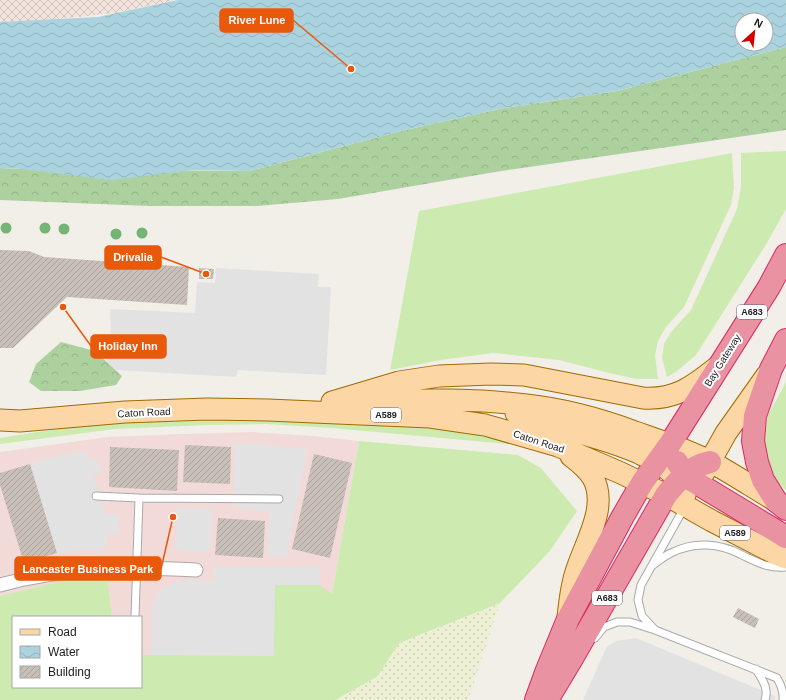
<svg xmlns="http://www.w3.org/2000/svg" width="786" height="700" font-family="Helvetica,sans-serif">
<style>
.commercial{fill:#f2dad9}
.military{fill:url(#military-cross-hatch)}
.farmland{fill:url(#farmland-dots)}
.grass{fill:#cdebb0}
.forest{fill:url(#forest-crowns)}
.parking{fill:#e2e2e2}
.water{fill:url(#water-waves);fill-rule:evenodd}
.building{fill:url(#building-hatch)}
.lines{fill:none;stroke-linecap:round;stroke-linejoin:round}
.lane-casing{stroke:#a9a9a9;stroke-width:9}
.street-casing{stroke:#a9a9a9;stroke-width:15}
.primary-casing{stroke:#a06b00;stroke-width:23}
.highway-casing{stroke:#dc2a67;stroke-width:24}
.lane{stroke:#fff;stroke-width:7}
.street{stroke:#fff;stroke-width:13}
.primary{stroke:#fcd6a4;stroke-width:21}
.highway{stroke:#e892a2;stroke-width:22}
.tree{fill:#74b475}
.labels{text-anchor:middle;stroke-width:4;stroke-linejoin:round;paint-order:stroke}
.shield{fill:#fff;stroke:#646464;stroke-width:1}
.shield-label{font-size:9px;font-weight:bold;fill:#222}
.street-label{font-size:10px;fill:#222;stroke:#fff}
.leader{fill:none;stroke:#e8590c;stroke-width:1.5}
.callout-dot{fill:#e8590c;stroke:#fff;stroke-width:1.5}
.callout{fill:#e8590c;stroke:#e8590c;stroke-width:1.5}
.callout-label{font-size:11px;text-anchor:middle;font-weight:bold;fill:#fff}
</style>
<defs>
<pattern id="military-cross-hatch" width="8" height="8" patternUnits="userSpaceOnUse"><rect width="8" height="8" fill="#f3e3dd"/><path d="M0 0l8 8M0 8l8-8" fill="none" stroke="#d0c2bd"/></pattern>
<pattern id="farmland-dots" width="8" height="8" patternUnits="userSpaceOnUse"><rect width="8" height="8" fill="#eef0d5"/><path d="M2 2h.1M6 6h.1" fill="none" stroke="#ccceb7" stroke-width="1.8" stroke-linecap="round"/></pattern>
<pattern id="forest-crowns" width="20" height="18" patternUnits="userSpaceOnUse"><rect width="20" height="18" fill="#add19e"/><path d="M2 6a3 3 0 1 1 6 0M12 15a3 3 0 1 1 6 0" fill="none" stroke="#95b388"/></pattern>
<pattern id="water-waves" width="16" height="10" patternUnits="userSpaceOnUse"><rect width="16" height="10" fill="#aad3df"/><path d="M0 5q4-4 8 0t8 0" fill="none" stroke="#92b5bf"/></pattern>
<pattern id="building-hatch" width="6" height="6" patternUnits="userSpaceOnUse"><rect width="6" height="6" fill="#c7bfb8"/><path d="M-1 1l2-2M0 6l6-6M5 7l2-2" fill="none" stroke="#aba49e"/></pattern>
</defs>
<rect width="100%" height="100%" fill="#f2efe9"/>
<path class="commercial" d="M252,432l62,4 45,5 -27,153 -57,-9 -1,71 -133,-1v-38h-29l-4,-35h-51l-57,14v-144l107,-15 76,-3z"/>
<path class="military" d="M0,0h177l-62,13 -85,9h-30z"/>
<path class="farmland" d="M500,603l-32,97h-133l42,-23 22,-34z"/>
<path class="grass" d="M786,151v58l-19,34 -71,112 -20,17 -9,5 -5,-19 2,-14 7,-12 20,-22 46,-101 4,-22v-34z
M732,153l2,35 -3,17 -47,102 -18,20 -8,14 -3,14 3,24h-21l-28,-6 -50,-13 -66,-7 -52,7 -51,10 29,-159z
M786,382v108l-8,-7 -11,-18 -5,-18 6,-32z
M286,418h76l114,13 42,14 -186,-17 -66,-4 -59,1 -92,4 -115,15v-6l37,-6 58,-8z
M359,441l159,14 23,13 36,43 -28,41 -49,51 -101,40 -22,34 -42,23h-335v-104l57,-14h51l4,35h-99v70h128v-32h133v-70h45l13,9z"/>
<path class="forest" d="M786,47v83l-291,42 -157,27 -81,7h-108l-149,-6v-32l22,1 227,2 156,-41 99,-22 113,-17z
M61,342l34,9 27,25 -6,9 -36,6h-39l-12,-9 7,-18z"/>
<path class="parking" d="M216,268l103,6 -1,13h13l-5,88 -88,-5 -2,7 -120,-7 -8,-7 -8,-24 11,-2 -1,-28 85,4 2,-31 18,1z
M235,443l72,6 -21,109 -18,-3 2,-43 -37,-5z
M85,451l3,9 8,-1 6,13 -9,2 13,40 12,1 1,19h-13v15l-39,2 -10,2 -27,-89 11,-4z
M177,508l35,1 -2,43 -35,-2z
M214,567h105v18h-44l-1,71 -122,-1v-50l9,-16 22,-9 31,1z
M636,638l139,58v4h-192l24,-54 10,-5z"/>
<path class="water" d="M178,0h608v47l-169,44 -113,17 -99,22 -156,41 -55,-1 -83,10 -89,-11 -22,-1v-146l98,-5zM742,20h24v24h-24z"/>
<path class="building" d="M0,250l29,1 15,6 145,10 -2,38 -120,-8 -54,51h-13z
M199,268l15,1 -1,10h-14z
M185,445l46,2 -1,37 -47,-2z
M110,447l69,3 -2,41 -68,-4z
M314,454l38,9 -22,95 -38,-9z
M30,464l27,89 -33,10 -24,-78v-12z
M218,518l47,3 -2,37 -48,-3z
M738,608l21,11 -4,9 -22,-11z"/>
<g class="lines">
<defs>
<path id="lane" d="M96,496l43,2 -4,119
M139,498l140,1
M653,565c6,-4 11,-9 18,-12 23,-12 49,-10 71,2 15,7 27,14 44,12
M655,630l-13,-14 -4,-16 3,-15 43,-77
M595,638l9,-11 13,-5h13l25,8 122,48c4,7 7,14 6,22
M756,669c6,11 13,18 9,31"/>
<path id="street" d="M0,585c65,-18 129,-18 196,-15"/>
<path id="primary" d="M363,401c54,-1 109,-3 163,4 37,4 74,14 109,27 26,9 51,17 76,30 22,12 43,26 65,39
M332,402l67,-20 40,-6 52,-2 33,1 119,23c32,2 49,-11 73,-30
M516,413c40,16 83,22 123,40 14,7 28,13 38,26 4,5 6,10 8,16
M0,420l20,1 105,-9 82,-3 61,1 162,7 55,8 73,21 63,27 45,22 46,26 64,33 10,4
M703,474l23,-41 41,-58
M568,617c2,-18 4,-35 10,-51 9,-26 30,-61 15,-88 -5,-9 -14,-16 -22,-22"/>
<path id="highway" d="M786,340l-15,29 -16,47 -2,25 4,21 6,18 13,21 10,8
M677,462l8,12 5,5 96,58
M536,700l11,-30 21,-51 55,-103 19,-33 28,-39 99,-157 17,-32
M547,700l24,-40 95,-165c14,-17 23,-28 44,-33"/>
</defs>
<use href="#lane" class="lane-casing"/>
<use href="#street" class="street-casing"/>
<use href="#primary" class="primary-casing"/>
<use href="#highway" class="highway-casing"/>
<use href="#lane" class="lane"/>
<use href="#street" class="street"/>
<use href="#primary" class="primary"/>
<use href="#highway" class="highway"/>
</g>
<g class="tree">
<circle cx="6" cy="228" r="5.5"/>
<circle cx="45" cy="228" r="5.5"/>
<circle cx="64" cy="229" r="5.5"/>
<circle cx="142" cy="233" r="5.5"/>
<circle cx="116" cy="234" r="5.5"/>
</g>
<g class="labels">
<g class="shield">
<rect x="737" y="305" width="30" height="14" rx="3"/>
<rect x="371" y="408" width="30" height="14" rx="3"/>
<rect x="720" y="526" width="30" height="14" rx="3"/>
<rect x="592" y="591" width="30" height="14" rx="3"/>
</g>
<g class="shield-label">
<text x="752" y="315">A683</text>
<text x="386" y="418">A589</text>
<text x="735" y="536">A589</text>
<text x="607" y="601">A683</text>
</g>
<g class="street-label">
<text transform="translate(722 360) rotate(-58)" y="4">Bay Gateway</text>
<text transform="translate(144 412) rotate(-3)" y="4">Caton Road</text>
<text transform="translate(539 441) rotate(18)" y="4">Caton Road</text>
</g>
</g>
<path class="leader" d="M351 69L293 20M206 274L161 257M63 307L91 346M173 517L161 569"/>
<g class="callout-dot">
<circle cx="351" cy="69" r="4"/>
<circle cx="206" cy="274" r="4"/>
<circle cx="63" cy="307" r="4"/>
<circle cx="173" cy="517" r="4"/>
</g>
<g class="callout">
<rect x="220" y="9" width="73" height="23" rx="4"/>
<rect x="105" y="246" width="56" height="23" rx="4"/>
<rect x="91" y="335" width="75" height="23" rx="4"/>
<rect x="15" y="557" width="146" height="23" rx="4"/>
</g>
<g class="callout-label">
<text x="257" y="24">River Lune</text>
<text x="133" y="261">Drivalia</text>
<text x="128" y="350">Holiday Inn</text>
<text x="88" y="573">Lancaster Business Park</text>
</g>
<rect x="12" y="616" width="130" height="72" fill="#ffffff" stroke="#a7a7a7"/>
<rect x="20" y="629" width="20" height="6" fill="#fcd6a4" stroke="#a7a7a7"/>
<text x="48" y="636" font-size="12" fill="#222222">Road</text>
<rect x="20" y="646" width="20" height="12" fill="url(#water-waves)" stroke="#a7a7a7"/>
<text x="48" y="656" font-size="12" fill="#222222">Water</text>
<rect x="20" y="666" width="20" height="12" fill="url(#building-hatch)" stroke="#a7a7a7"/>
<text x="48" y="676" font-size="12" fill="#222222">Building</text>
<g transform="translate(754 32) rotate(27)"><circle r="19" fill="#ffffff" stroke="#a7a7a7"/>
<path d="M0-3L7 15L0 10L-7 15Z" fill="#d40000"/>
<text y="-6" font-size="11" font-weight="bold" text-anchor="middle" fill="#222222">N</text>
</g>
</svg>
